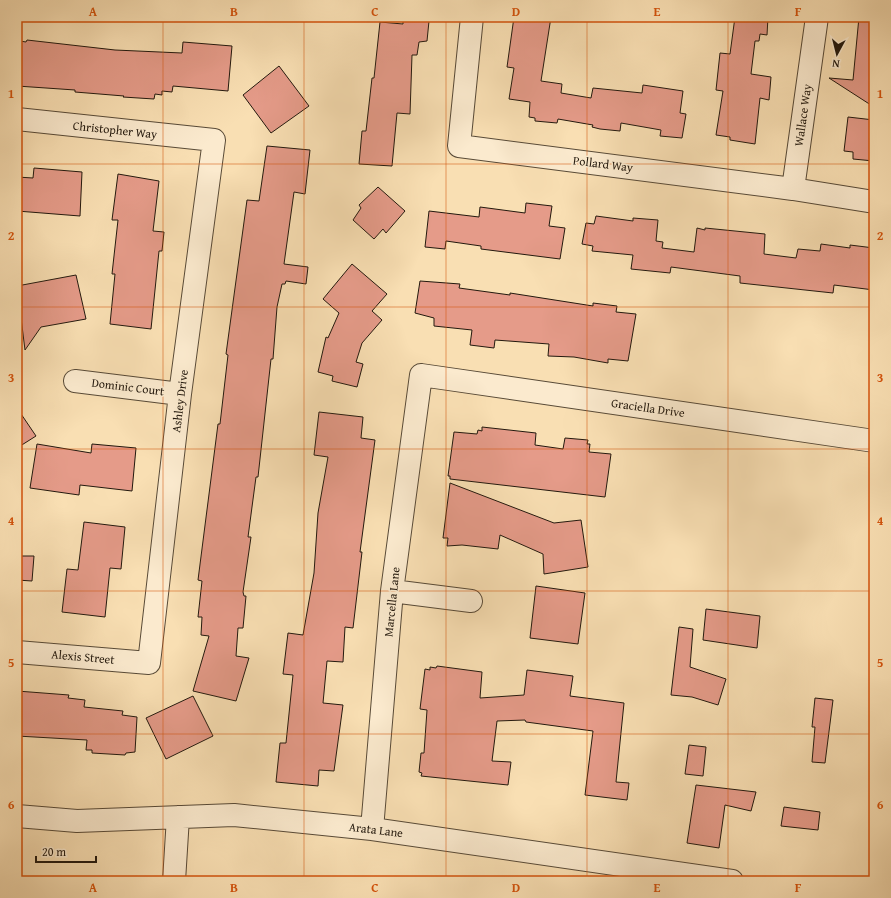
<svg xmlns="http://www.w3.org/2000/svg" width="891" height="898" font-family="'Gentium Book Plus',serif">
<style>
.building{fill:#e59b89;stroke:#23190e}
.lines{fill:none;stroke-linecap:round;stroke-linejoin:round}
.minor-casing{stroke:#584a37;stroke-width:24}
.minor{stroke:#fbeace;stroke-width:22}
.grid{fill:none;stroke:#d4530c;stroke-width:1;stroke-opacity:0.55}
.labels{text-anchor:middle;stroke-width:3;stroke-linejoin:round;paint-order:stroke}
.street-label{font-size:12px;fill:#23190e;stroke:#fbeace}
.neatline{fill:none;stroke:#d4530c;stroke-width:1.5}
.grid-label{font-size:13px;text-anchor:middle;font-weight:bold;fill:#d4530c}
</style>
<rect width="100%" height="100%" fill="#f9dfb3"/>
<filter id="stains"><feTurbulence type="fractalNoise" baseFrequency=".005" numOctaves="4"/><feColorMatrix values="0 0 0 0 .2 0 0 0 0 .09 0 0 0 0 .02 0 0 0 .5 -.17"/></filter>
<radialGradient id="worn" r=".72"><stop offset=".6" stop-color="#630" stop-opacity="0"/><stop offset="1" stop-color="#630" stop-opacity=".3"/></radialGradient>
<path class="building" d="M514,17h37l-10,64 21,3 -1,9 30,5 2,-10 49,5 1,-8 40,6 -3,22 6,1 -4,24 -22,-2 1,-6 -40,-7 -1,8 -20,-2 -8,-2 1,-2 -35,-6 -1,4 -22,-2v-3l-6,-1 1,-15 -21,-3 5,-31 -7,-1z
M735,17h33l-1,18 -7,-1 -1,7h-4l-4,33 20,3 -2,23 -9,-2 -5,46 -25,-4v-3l-14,-2 7,-44 -7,-1 4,-37 10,1z
M859,17h15v90l-45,-29 24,2z
M403,19l26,2 -2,20 -8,1 -2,13h-5l-2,59 -13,-1 -5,53 -33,-2 3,-33h4l6,-53h2l6,-56 23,2z
M27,40l88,10 67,3 1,-11 49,4 -4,45 -55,-5 -1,6 -10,-1v4l-7,-1 -1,5 -31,-2 1,-1 -49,-4v-2l-58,-4 3,-45 6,1z
M279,66l30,40 -38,27 -28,-38z
M848,117l26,3v41l-21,-2v-7l-9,-1z
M267,146l43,4 -5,44 -11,-2 -10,72 24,3 -2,17 -20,-3 -1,3h-3l-5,23 -4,52h-2l-13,118h-2l-8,60h3l-8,55 1,4h2l-3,32h-5l-2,28 13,2 -13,43 -43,-10 16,-55 -8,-1 1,-18h-4l4,-36 -4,-1 20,-156h2l8,-69 -2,-1 21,-154 12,1z
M34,168l48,4 -2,44 -63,-5v-34l16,1z
M118,174l41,7 -6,50 11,1 -2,19h-3l-8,78 -41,-5 5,-50h-3l6,-54h-6z
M378,187l27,24 -19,22 -3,-4 -9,10 -21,-19 8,-12 -2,-3z
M526,203l26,3 -3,20 16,2 -5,31 -79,-10v-3l-35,-5 -1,8 -20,-2 4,-36 50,6 1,-10 45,6z
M596,216l37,5v-3l25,2 -2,21 7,1 -1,6 32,4 3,-24 8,2v-2l60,6 -1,20 32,4 2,-9 22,2 1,-7 29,4v-3l24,3v42l-40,-5 -1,8 -93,-10v-7l-69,-9 -1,6 -39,-4 2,-14 -41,-4 1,-5 -11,-2 4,-21 8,1z
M352,264l35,30 -15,17 10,9 -20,23 -6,19 7,2 -6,23 -25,-6 1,-5 -15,-4 8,-35 2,1 11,-25 -16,-14z
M76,275l10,44 -45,8 -16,23 -8,-64z
M420,281l40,3 -1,4 51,7v-2l83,13v-3l24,3 -1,6 20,2 -8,47 -20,-2v4l-34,-6 -26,-1 1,-12 -54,-4 -1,8 -24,-3 2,-15 -38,-4v-8l-19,-5z
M17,408l19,28 -19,12z
M319,412l44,5 -2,21 14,2 -15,112h2l-9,76 -8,-1 -2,35 -16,-1 -4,42 20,2 -9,66 -15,-1 -1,16 -42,-4 4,-39h6l7,-68 -10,-1 5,-41 15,2 11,-62 4,-60 10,-56 -14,-2z
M482,427l54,6 -1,12 28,4 2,-11 23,2 -1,4h3l-1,8 22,2 -6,43 -155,-18v-3h-2l6,-44 23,2 1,-4 4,1z
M37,444l54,9 1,-9 44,4 -4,43 -52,-6 -1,10 -49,-7z
M450,483l104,40 27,-3 7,47 -44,7 -1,-20 -43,-19 -2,14 -36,-4 -15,1 1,-8h-5z
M84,522l41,5 -4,42 -11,-1 -5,49 -43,-5 5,-43 11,1z
M17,556h17l-2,25 -15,-1z
M536,586l49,7 -7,51 -48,-6z
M706,609l54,7 -3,32 -54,-8z
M679,627l14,2 -3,38 36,12 -8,26 -26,-8 -21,-2z
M437,666l45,6 -2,26 44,-3 3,-25 46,6 -3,20 54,7 -8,79 13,1 -2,17 -42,-5 8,-64 -67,-9 -1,-2 -28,1 -5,40 19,1 -3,23 -87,-9 1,-3 -3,-1 2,-19h3l3,-43 -7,-1 5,-40 5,1v-3l6,1z
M17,691l52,4 -1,3 17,2 -1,7 39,4 -1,4 15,2 -2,35 -9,1 -1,2 -33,-2v-3h-6l1,-10 -70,-4z
M193,696l20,40 -47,23 -20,-41z
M815,698l18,2 -8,63 -13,-1 3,-35h-3z
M689,745l17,2 -3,29 -18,-2z
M696,785l60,7 -5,19 -26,-6 -6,43 -32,-5z
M784,807l36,5 -2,18 -37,-4z"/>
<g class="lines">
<defs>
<path id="minor" d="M472,17l-13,129 334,43 81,13
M17,119l197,21 -34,254 -31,269 -132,-11
M793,189l24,-172
M75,381l105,13
M392,591l79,10
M17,816l60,5 157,-6 138,14 360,52
M372,829l20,-238 29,-216 453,66
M174,881l4,-64"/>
</defs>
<use href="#minor" class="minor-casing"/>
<use href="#minor" class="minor"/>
</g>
<path class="grid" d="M163,17v864M304,17v864M446,17v864M587,17v864M728,17v864M17,164h857M17,307h857M17,449h857M17,591h857M17,734h857"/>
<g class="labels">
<g class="street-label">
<text transform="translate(803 115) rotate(-82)" y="4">Wallace Way</text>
<text transform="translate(115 130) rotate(6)" y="4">Christopher Way</text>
<text transform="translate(603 164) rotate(7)" y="4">Pollard Way</text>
<text transform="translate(128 387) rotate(7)" y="4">Dominic Court</text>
<text transform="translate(180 401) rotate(-83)" y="4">Ashley Drive</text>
<text transform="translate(648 408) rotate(8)" y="4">Graciella Drive</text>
<text transform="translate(392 602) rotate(-84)" y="4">Marcella Lane</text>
<text transform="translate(83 657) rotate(5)" y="4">Alexis Street</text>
<text transform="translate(376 830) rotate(7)" y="4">Arata Lane</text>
</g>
</g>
<rect width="891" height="898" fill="none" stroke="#f9dfb3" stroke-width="44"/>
<g transform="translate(837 54) rotate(187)" stroke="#fbeace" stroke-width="3" paint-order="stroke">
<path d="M0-3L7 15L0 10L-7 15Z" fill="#23190e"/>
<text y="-6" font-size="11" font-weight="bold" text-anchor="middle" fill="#23190e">N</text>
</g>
<path d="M36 856v6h60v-6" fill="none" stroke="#23190e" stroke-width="2"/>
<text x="42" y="856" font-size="12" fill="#23190e" stroke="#fbeace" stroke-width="3" paint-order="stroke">20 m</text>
<rect x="22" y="22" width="847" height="854" class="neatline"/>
<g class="grid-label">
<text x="93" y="16">A</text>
<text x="234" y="16">B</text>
<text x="375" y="16">C</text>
<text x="516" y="16">D</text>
<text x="657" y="16">E</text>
<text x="798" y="16">F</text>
<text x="11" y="98">1</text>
<text x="880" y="98">1</text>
<text x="11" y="240">2</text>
<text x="880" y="240">2</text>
<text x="11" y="382">3</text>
<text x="880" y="382">3</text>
<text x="11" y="525">4</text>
<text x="880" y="525">4</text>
<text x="11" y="667">5</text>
<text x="880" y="667">5</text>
<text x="11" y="809">6</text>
<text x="880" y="809">6</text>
<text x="93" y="892">A</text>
<text x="234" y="892">B</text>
<text x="375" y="892">C</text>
<text x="516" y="892">D</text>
<text x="657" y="892">E</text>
<text x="798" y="892">F</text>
</g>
<rect width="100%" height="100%" filter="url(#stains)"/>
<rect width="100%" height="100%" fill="url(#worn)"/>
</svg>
